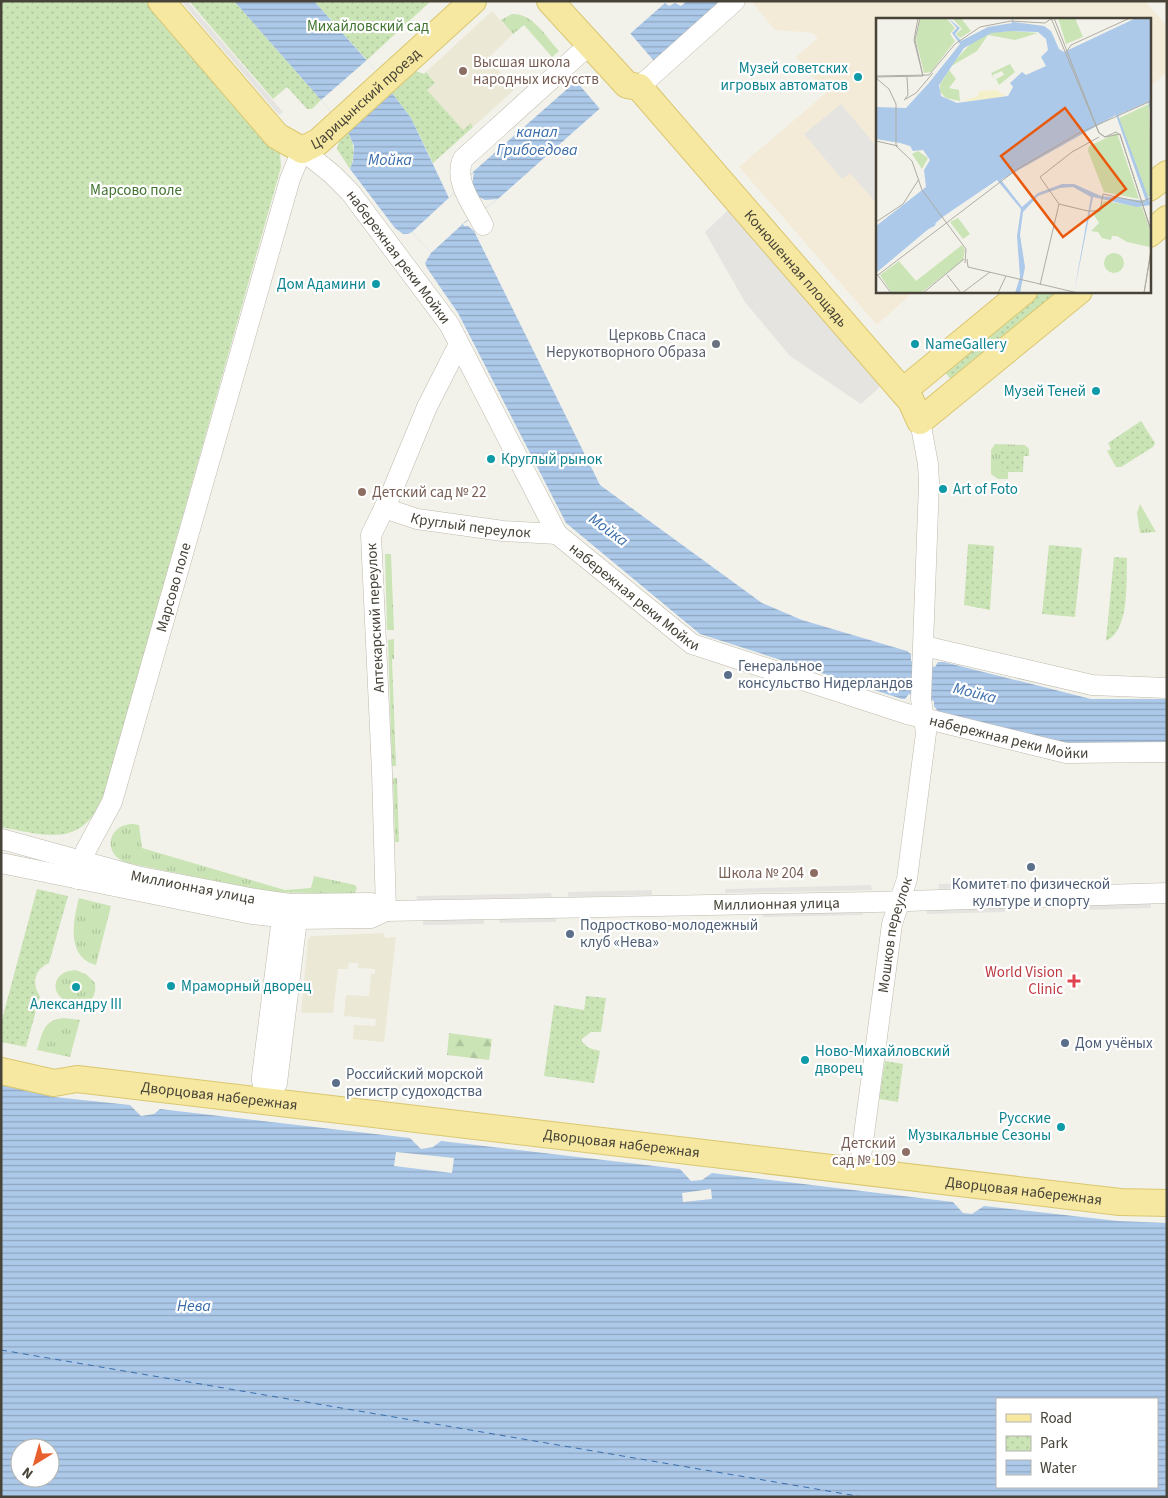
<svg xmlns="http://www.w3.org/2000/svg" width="1168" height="1498" font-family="'Source Sans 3',sans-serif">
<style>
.commercial{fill:#f3ebd7}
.education{fill:#ebe8d5}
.grass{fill:url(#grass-tufts)}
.forest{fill:url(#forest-firs)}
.park{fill:url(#park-dots)}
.parking{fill:#e5e4e1}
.water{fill:url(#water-rules);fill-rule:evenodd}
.pier{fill:#f3f2ea}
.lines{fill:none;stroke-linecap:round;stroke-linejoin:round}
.ferry{stroke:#3a6daa;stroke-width:1;stroke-dasharray:6 5;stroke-linecap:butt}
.minor-casing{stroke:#bebaad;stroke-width:21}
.major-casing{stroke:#dac771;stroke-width:28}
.minor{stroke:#fff;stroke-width:20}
.major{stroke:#f6e8a0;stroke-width:26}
.education-dot{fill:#8d6e63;stroke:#fff;stroke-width:2}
.culture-dot{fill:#0f9aa8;stroke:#fff;stroke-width:2}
.worship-dot{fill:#6b7280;stroke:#fff;stroke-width:2}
.service-dot{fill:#5c6f8a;stroke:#fff;stroke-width:2}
.health-dot{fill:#e0444e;stroke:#fff;stroke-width:2}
.labels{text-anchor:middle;stroke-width:4.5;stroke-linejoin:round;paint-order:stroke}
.park-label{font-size:15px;fill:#417430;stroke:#fff}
.education-label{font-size:15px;fill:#785e54;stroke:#fff;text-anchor:start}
.culture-label{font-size:15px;fill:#0d838f;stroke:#fff;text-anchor:start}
.street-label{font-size:15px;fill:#474338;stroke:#fff}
.worship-label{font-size:15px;fill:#5b616d;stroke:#fff;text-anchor:end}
.service-label{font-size:15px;fill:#4e5e75;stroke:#fff;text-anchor:start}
.health-label{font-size:15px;fill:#be3a42;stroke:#fff;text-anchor:end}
.water-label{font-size:16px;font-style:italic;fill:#3a6daa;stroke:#fff}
.inset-river{fill:none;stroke:#acc9ea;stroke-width:2.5}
.inset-road{fill:none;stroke:#aeaca3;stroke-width:1}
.view{fill:#e8590c;fill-opacity:0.15;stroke:#e8590c;stroke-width:2.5}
.inset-edge{fill:none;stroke:#474338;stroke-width:2.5}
</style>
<defs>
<pattern id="grass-tufts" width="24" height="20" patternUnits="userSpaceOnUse" patternTransform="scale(1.25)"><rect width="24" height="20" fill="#cae4b6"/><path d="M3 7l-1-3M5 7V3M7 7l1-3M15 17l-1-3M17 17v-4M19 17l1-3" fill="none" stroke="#afc59d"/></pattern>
<pattern id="forest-firs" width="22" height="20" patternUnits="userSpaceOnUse" patternTransform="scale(1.25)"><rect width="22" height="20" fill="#cae4b6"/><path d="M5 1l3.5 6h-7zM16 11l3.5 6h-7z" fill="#afc59d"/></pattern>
<pattern id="park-dots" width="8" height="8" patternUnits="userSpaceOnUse" patternTransform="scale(1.25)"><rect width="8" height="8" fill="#cae4b6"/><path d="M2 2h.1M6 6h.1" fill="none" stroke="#afc59d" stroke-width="1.8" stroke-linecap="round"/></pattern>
<pattern id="water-rules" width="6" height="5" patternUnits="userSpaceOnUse" patternTransform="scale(1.25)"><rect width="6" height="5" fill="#acc9ea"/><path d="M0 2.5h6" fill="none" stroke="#8ea5bf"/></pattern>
</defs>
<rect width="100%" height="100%" fill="#f3f2ea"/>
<path class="commercial" d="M751,1h394l22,25v46l-18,15v-68h-272v272h37l-37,34 -138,-158 87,-74 -30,-36 22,-19 -5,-5 -38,-3z"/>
<path class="education" d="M492,11l21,23 -25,24 27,31 -42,38 -3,-3 -7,7 -36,-41 8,-7 -9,-11z
M384,933l1,5 11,-1 -12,105 -31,-3 1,-14 21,1 1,-7 -32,-3 2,-21 23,1 2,-22h4v-5l-17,-1v-5h-9l-1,6h-10l-5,44h-32l7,-73 3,-4z"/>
<path class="grass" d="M512,14c21,-1 34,23 47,37l-7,6 -28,-32 -11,9 -12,-14z
M995,444l30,1 4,4v7h-6l1,-5 -23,21h7v7h-10l-7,-5v-24z
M1140,504l16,28 -16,1 -3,-20z
M385,554h6l3,76h-7z
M394,639v20h-2l4,107h-4l-4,-126z
M393,778h4l2,64h-4z
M133,824l6,1 3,23 143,42 26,-2 3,-12 41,9 2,3 -2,5 -2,1 -82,-2 -144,-29c-25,-8 -20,-39 6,-39z
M79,898l32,8 -15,59c-30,-8 -23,-44 -17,-67z
M75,970l11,4 9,9c5,33 -45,23 -39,-1 3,-9 11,-11 19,-12z
M64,1018l16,2 -10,37 -33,-7c6,-18 6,-30 27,-32z"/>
<path class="forest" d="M449,1033l43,6 -3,21 -42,-5z"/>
<path class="park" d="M1,1h149l125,145 5,7 1,14 -176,625c-21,57 -57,44 -104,35z
M189,1h45l87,99 -9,9h-5l-20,-22 -14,12z
M314,1h117l-64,59z
M416,71l8,3 2,-2 9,11 -8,7 36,40 8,-7 2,4 -40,36 -22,-45 -19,-25z
M348,132c7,13 7,24 2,37l-13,-20 2,-8z
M1037,291h29l-112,92 -12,-14z
M1141,421l14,22 -2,4 -32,20h-5l-9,-16 4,-2 -3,-6z
M1000,451h24l-1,21h-22z
M968,544l26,2 -4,64 -26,-5z
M1049,545l33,3 -7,69 -33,-3z
M1114,557l13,1c-1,24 3,72 -21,83z
M37,889l31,7 -19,67c-14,6 -18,20 -9,33l-14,51 -25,-5v-19z
M586,996l20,2 -5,34h-10l-9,7v3l7,6 11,3 -6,32 -50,-7 10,-71 30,5z
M885,1061l18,3 -5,38 -19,-3z"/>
<path class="parking" d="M181,1h6l96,111 -4,3z
M841,104l36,43v57l-27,-31 -8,6 -38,-45z
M728,210l155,174 -22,20 -71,-48 -45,-54 -40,-70z
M1103,879v5l-164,5v-5z
M871,885l1,5 -31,1 -116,2v-4z
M652,890v5l-84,2v-5z
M551,893l1,4 -135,3 -1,-4z
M1151,903v5l-61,2 -1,-5z
M1005,907v5l-78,2 -1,-4z
M863,910v5l-100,2v-4z
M556,917v5l-56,1 -1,-4z
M484,919v5l-61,1v-5z"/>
<path class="water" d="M234,1h80l56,63 41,54 38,80 25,-27 191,-168 4,3 6,-3 6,3 6,-5h34l-223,198 -35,25 1,2h4l6,5 126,254 162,118 40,17 105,31 4,3v7l24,6 3,-5h6l147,37h76v47l-98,-1 -130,-32 -5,-7v-5l-25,-7 -4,5h-3l-202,-65 -134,-111 -108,-210 -31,-45 -2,-5 6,-10 -19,-21 -4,2h-5l-8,-6 -45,-59 3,-8 1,-15 -6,-14 -27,-32z
M1,1085l53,12 76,8 11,11 13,-2 6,-5 250,29 11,11 12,-2 8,-6 239,28 11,12 11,-1 10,-7 241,29 10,11 9,1 12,-8 134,15 49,2v274h-1166zM997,1399h160v88h-160zM20,1448h30v30h-30z"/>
<path class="pier" d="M630,33l24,28 -54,48 -24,-28z
M367,60l25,33 -44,39 -27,-32z
M474,172l-2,14 7,11 6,3 13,-1 -32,22 -35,32 -19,-21 40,-37z
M396,1152l58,6 -2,15 -58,-7z
M711,1189l1,10 -29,3 -1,-9z"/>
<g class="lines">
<path class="ferry" d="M1,1350l862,147"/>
<defs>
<g id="minor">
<path d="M639,87l96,-86"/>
<path d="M483,225c-10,-20 -30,-44 -20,-66l127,-115"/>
<path id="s1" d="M384,508l33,11 86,12 54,3"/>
<path d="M924,646l168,39 75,3"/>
<path id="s2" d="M1,839l135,37 119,23 35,5 81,-1 15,8 490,-9 291,-9"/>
<path d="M1,863l251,51 45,5 74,-1 15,-7"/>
<path id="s3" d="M78,879l8,-29 26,-48 178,-623 12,-29 30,24 18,18 99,132 108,210 135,110 215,70 159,39 101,-1"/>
<path d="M386,911l-4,-139 -11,-237 20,-41 36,-87 32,-63"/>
<path d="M268,1101l9,-18 20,-164 -5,-11"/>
<path d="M268,1101l-6,-20v-5l20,-158 6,-10"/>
<path id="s4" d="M859,1172l33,-248 15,-45 19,-146 -5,-34 8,-216 -1,-19 -8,-43"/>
</g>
<g id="major">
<path d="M161,1l116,135 25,14"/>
<path d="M550,1l77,84 12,2"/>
<path id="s5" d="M639,87l272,314 9,20 159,-130"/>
<path id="s6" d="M302,150l16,-8 155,-141"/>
<path d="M1149,188l18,-14"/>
<path d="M1149,234l18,-15"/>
<path d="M903,391l121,-100"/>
<path id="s7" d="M1,1071l53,12 23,-4 1043,123 47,1"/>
</g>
</defs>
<use href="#minor" class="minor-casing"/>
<use href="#major" class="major-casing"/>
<use href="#minor" class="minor"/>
<use href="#major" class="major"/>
</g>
<g class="education-dot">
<circle cx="463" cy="71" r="5"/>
<circle cx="362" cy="492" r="5"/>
<circle cx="814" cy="873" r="5"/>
<circle cx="906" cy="1152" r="5"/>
</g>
<g class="culture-dot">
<circle cx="858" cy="77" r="5"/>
<circle cx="376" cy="284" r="5"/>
<circle cx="915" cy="344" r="5"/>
<circle cx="1096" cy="391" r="5"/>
<circle cx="491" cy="459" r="5"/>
<circle cx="943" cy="489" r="5"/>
<circle cx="171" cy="986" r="5"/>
<circle cx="76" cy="987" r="5"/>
<circle cx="805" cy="1060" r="5"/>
<circle cx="1061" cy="1127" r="5"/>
</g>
<circle class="worship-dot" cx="716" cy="344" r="5"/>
<g class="service-dot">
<circle cx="728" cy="675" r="5"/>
<circle cx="1031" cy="867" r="5"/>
<circle cx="570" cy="934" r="5"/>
<circle cx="1065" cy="1043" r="5"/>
<circle cx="336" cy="1083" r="5"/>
</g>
<path class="health-dot" d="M1071.5 973.5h5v5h5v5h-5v5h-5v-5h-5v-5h5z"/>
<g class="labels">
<g class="park-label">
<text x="368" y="31">Михайловский сад</text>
<text x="136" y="195">Марсово поле</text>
</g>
<g class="education-label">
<text x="473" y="67">Высшая школа<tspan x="473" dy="17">народных искусств</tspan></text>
<text x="372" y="497">Детский сад № 22</text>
<text x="804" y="878" text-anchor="end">Школа № 204</text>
<text x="896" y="1148" text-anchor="end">Детский<tspan x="896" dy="17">сад № 109</tspan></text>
</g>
<g class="culture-label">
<text x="848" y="73" text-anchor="end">Музей советских<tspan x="848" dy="17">игровых автоматов</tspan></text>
<text x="366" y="289" text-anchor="end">Дом Адамини</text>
<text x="925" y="349">NameGallery</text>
<text x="1086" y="396" text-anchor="end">Музей Теней</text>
<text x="501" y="464">Круглый рынок</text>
<text x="953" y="494">Art of Foto</text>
<text x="181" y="991">Мраморный дворец</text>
<text x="76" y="1009" text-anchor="middle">Александру III</text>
<text x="815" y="1056">Ново-Михайловский<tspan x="815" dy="17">дворец</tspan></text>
<text x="1051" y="1123" text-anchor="end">Русские<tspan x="1051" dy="17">Музыкальные Сезоны</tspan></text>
</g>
<g class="street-label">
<text dy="5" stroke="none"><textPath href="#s6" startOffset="82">Царицынский проезд</textPath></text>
<text dy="5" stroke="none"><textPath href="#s3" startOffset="909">набережная реки Мойки</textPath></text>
<text dy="5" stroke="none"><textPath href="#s5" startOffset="240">Конюшенная площадь</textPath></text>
<text dy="5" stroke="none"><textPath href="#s1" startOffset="89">Круглый переулок</textPath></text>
<text dy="5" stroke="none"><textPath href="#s3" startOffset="308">Марсово поле</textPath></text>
<text dy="5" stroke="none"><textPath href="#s3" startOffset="1329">набережная реки Мойки</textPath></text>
<text transform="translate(375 618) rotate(-93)" y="5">Аптекарский переулок</text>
<text dy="5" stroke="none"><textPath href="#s3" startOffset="1734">набережная реки Мойки</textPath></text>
<text dy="5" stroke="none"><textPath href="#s2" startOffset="198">Миллионная улица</textPath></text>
<text dy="5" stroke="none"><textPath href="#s2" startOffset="785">Миллионная улица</textPath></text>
<text dy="5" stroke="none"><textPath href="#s4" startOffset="240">Мошков переулок</textPath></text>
<text dy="5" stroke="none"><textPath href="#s7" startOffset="221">Дворцовая набережная</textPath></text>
<text dy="5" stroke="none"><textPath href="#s7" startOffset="626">Дворцовая набережная</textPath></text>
<text dy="5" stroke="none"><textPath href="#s7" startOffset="1031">Дворцовая набережная</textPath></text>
</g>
<g class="worship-label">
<text x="706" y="340">Церковь Спаса<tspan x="706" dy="17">Нерукотворного Образа</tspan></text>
</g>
<g class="service-label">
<text x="738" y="671">Генеральное<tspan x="738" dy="17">консульство Нидерландов</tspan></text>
<text x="1031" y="889" text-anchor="middle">Комитет по физической<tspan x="1031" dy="17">культуре и спорту</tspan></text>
<text x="580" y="930">Подростково-молодежный<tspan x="580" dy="17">клуб «Нева»</tspan></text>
<text x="1075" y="1048">Дом учёных</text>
<text x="346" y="1079">Российский морской<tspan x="346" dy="17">регистр судоходства</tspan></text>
</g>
<g class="health-label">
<text x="1063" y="977">World Vision<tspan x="1063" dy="17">Clinic</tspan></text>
</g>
<g class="water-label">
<text x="537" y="137">канал<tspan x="537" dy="18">Грибоедова</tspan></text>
<text x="390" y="165">Мойка</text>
<text transform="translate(609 529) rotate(36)" y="6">Мойка</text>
<text transform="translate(975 692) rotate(14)" y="6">Мойка</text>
<text x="194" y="1311">Нева</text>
</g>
</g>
<g transform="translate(876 18)">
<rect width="275" height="275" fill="#f3f2ea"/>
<path d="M134,46l5,8 -16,13 -3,-6 8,-4 -2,-4 -9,4 1,4 -3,-6z" fill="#cae4b6"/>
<path d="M120,72l9,6 -15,4 -27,1 15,-5 1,-5z" fill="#f4f0c9"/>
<path d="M44,0h26l9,10 -5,6 5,7 -24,31 -7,1 -8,-33zM76,0h9l10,13 -11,7 -4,-4 6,-5zM182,0h17l8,19 -17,7zM136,13l26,2 -23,7 -27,-5 -11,16 -29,17 27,-29 17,-7zM73,52l7,9 -7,9 10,2 1,11 -14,-3 -6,-6v-8zM273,86l2,91 -4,3 -28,-80zM241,115l22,66 -35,-7 -16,-41 1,-5zM42,133l10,7 -6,11 -10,-15zM228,183l38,6 9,26 -1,14 -23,-5 -10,-6h-5l-1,4 -9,-2 -4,-6 -7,-1 8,-8 -5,-8zM82,200l12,16 -7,5 -13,-17zM86,227l3,5 -2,10 -42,33h-29l-12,-18 19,-14 17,20zM228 245a10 10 0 1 1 20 0a10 10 0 1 1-20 0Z" fill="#cae4b6"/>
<path d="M72,0l12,10 -5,6 6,7 27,-14 24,-4v-5l2,4 30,4 7,5 8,18 5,3 72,-34h15v96l-3,-12 -30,13 33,90 -14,2 -44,-10 -19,96 17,-96 -18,-10 -13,1 -22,8 -15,16 -3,23 5,32 -5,26h-5l5,-16 -3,-41 4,-27 -24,-29 -53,36 -68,57v-47l50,-39 -2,-17 6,-10 -7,-10 -10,1 -3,-5 -10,-3 -24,-4v-32l30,1 22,-24 32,-40 -8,-11 5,-5zM136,13l26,1 8,7 2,11 -7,7 5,9 -20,9 -4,-3 -12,11 3,4 -5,9 -51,7 -16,-7 -2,-11 25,-37 27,-15zM240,97l30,86 -45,-5 -27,-12h-12l-24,9 -16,14 -21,-27z" fill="#acc9ea" fill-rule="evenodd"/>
<path class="inset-river" d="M56,64l9,65 -2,60M214,88l61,-28M0,108l17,1M23,110l77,7 6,18 -4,37M89,181l6,-22 25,-22 91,-47M0,235l58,-28 2,-12"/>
<path class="inset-road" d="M42,0l-4,22 9,36M175,0l48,115 6,4 15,-3 31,97M178,0l45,115 6,4 11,-5 4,3 31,95M191,33l4,-6 59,-27M0,58l53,-1 26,-31 25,-17 31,-6 34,2 7,-5M0,59l47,-1 -8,-36 5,-22M0,60l13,11 7,15v42l16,15 10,29 44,59 -1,14M29,81l3,-4 -1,-18M28,82l12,-7 17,-20M0,123l22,5M227,176l37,8 11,-4M183,186l-19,-27 32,-25 27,-15M212,193h12l3,-17M0,204l27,-18 16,-25M91,241l1,8 110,26M1,256l14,19M2,257l138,-105 63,-37 72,-32M71,257l14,18M164,267l19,-81 29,7M47,275l41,-34M86,275l28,-21M122,275l8,-17M268,275l7,-43M268,275l7,-41"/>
<path class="view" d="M189,90l61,81 -63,48 -62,-81z"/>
<rect width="275" height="275" class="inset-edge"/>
</g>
<rect width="1168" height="1498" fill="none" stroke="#474338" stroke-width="5"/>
<rect x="996" y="1398" width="162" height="90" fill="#ffffff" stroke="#b5b4af"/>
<rect x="1006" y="1414" width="25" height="8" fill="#f6e8a0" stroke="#b5b4af"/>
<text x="1040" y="1423" font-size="15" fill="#474338">Road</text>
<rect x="1006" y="1436" width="25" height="15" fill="url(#park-dots)" stroke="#b5b4af"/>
<text x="1040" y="1448" font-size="15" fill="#474338">Park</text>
<rect x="1006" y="1460" width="25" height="15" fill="url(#water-rules)" stroke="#b5b4af"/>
<text x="1040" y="1473" font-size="15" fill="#474338">Water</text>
<g transform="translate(35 1463) rotate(217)"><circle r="24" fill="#ffffff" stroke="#b5b4af"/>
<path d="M0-4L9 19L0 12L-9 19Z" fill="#e7602d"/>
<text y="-8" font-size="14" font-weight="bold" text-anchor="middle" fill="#474338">N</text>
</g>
</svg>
